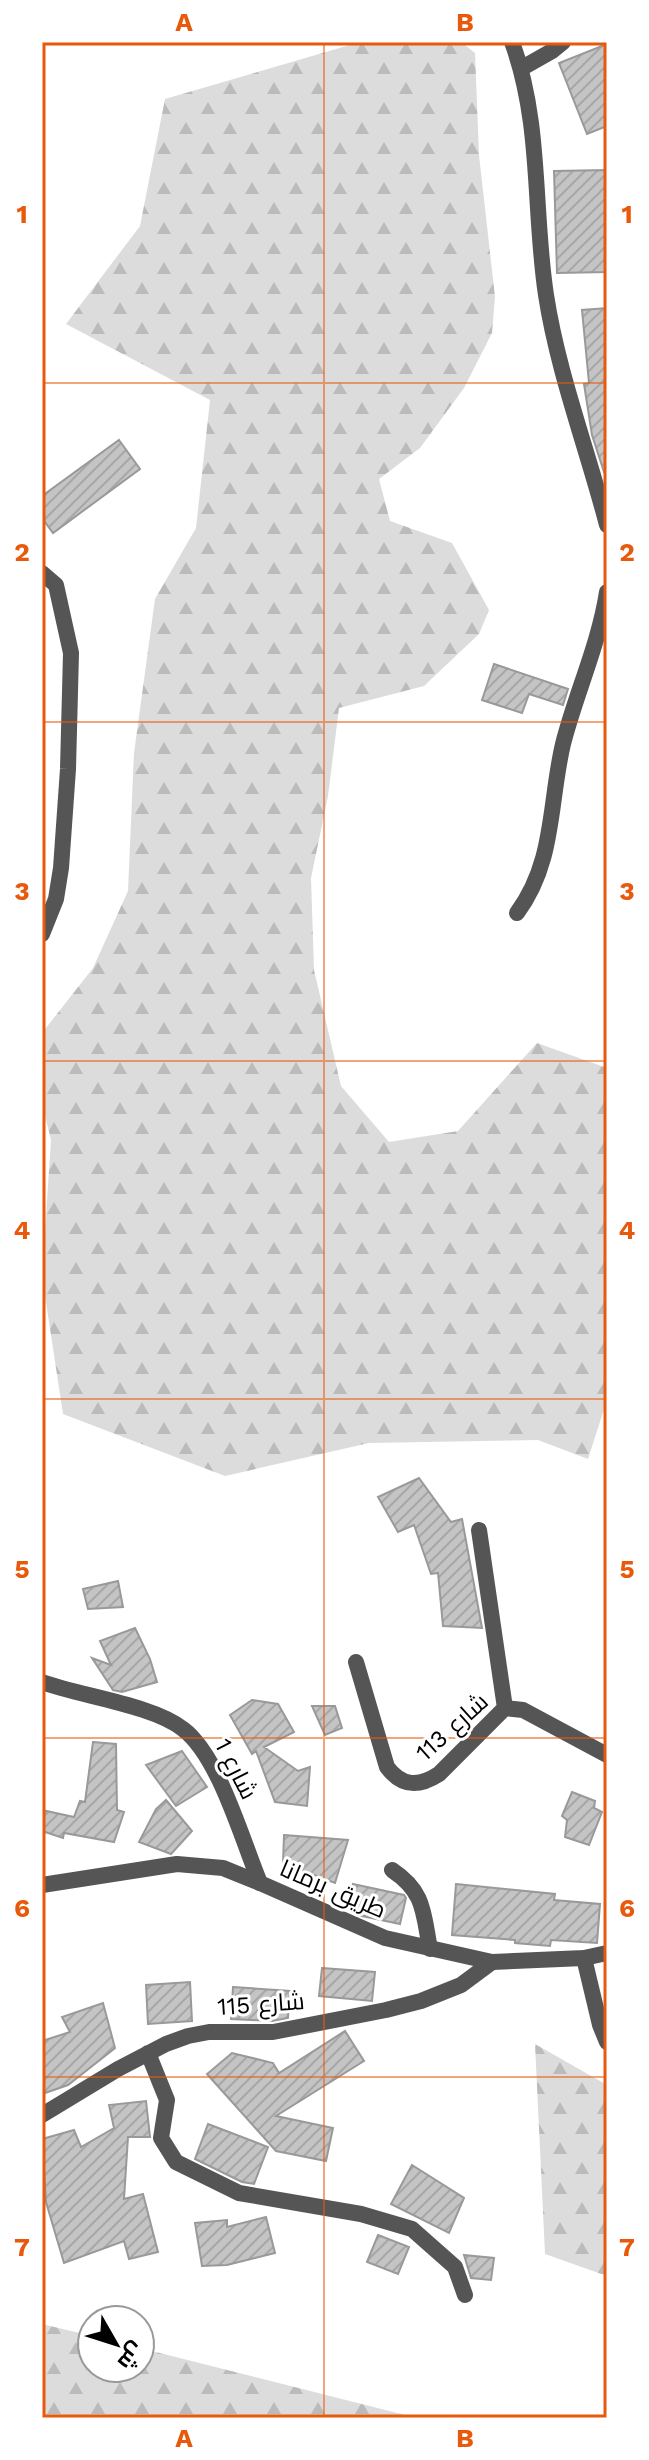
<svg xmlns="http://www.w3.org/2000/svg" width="649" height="2460" font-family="'Work Sans',Cairo,sans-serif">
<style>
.forest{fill:url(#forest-firs)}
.building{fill:url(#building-hatch);stroke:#999;stroke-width:2}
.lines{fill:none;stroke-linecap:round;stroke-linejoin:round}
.minor{stroke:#555;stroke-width:16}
.tertiary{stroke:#555;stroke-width:16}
.grid{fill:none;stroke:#e8590c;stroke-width:2;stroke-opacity:0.55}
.labels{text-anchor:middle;stroke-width:6;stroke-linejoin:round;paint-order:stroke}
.street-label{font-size:24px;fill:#000;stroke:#fff}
.neatline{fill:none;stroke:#e8590c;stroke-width:3}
.grid-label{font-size:26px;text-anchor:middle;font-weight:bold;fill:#e8590c}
</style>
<defs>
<pattern id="forest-firs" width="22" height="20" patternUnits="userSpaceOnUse" patternTransform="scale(2)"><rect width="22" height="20" fill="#dcdcdc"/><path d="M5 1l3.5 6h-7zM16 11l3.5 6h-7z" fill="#bbb"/></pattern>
<pattern id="building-hatch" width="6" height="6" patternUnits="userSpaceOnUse" patternTransform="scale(2)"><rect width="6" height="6" fill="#c4c4c4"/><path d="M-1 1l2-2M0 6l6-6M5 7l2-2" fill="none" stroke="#a7a7a7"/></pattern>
</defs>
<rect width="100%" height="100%" fill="#fff"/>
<path class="forest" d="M360,42h101l14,11 4,102 16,142 -3,36 -28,55 -44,60 -41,31 11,42 62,22 37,67 -10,24 -55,52 -85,22 -11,88 -17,82 3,92 27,116 48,56 69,-11 79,-88 70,25v332l-19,59 -50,-19 -169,3 -144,33 -162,-62 -21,-138 9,-136 -9,-36v-71l51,-65 35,-77 6,-138 21,-154 41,-71 14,-128 -144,-76 74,-98 25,-127z
M535,2044l72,41v191l-62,-22z
M42,2324l50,12v32h48v-20l277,70h-375z"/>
<path class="building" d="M607,44v82l-20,8 -28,-71z
M607,170v102l-50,1 -3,-102z
M607,308v164h-3l-12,-37 -8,-51 5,-1 -7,-73z
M119,440l21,29 -87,64 -11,-15v-22z
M494,664l74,25 -5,16 -34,-11 -7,19 -40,-13z
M419,1478l32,44 11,-3 20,109 -39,-2 -5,-53 -7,1 -17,-49 -16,7 -20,-35z
M118,1581l5,26 -35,2 -5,-20z
M135,1628l15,31 7,23 -35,10 -9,-2 -21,-32 19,7 -11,-24z
M252,1700l26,4 16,28 -30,15 34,24 12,-4 -3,39 -32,-4 -19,-51 -4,3 -22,-39z
M312,1706h23l7,22 -17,7z
M93,1742l23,2 1,66 7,2 -10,30 -50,-9 -1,5 -21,-7v-21l32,7 6,-16 5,1z
M182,1751l25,36 -31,19 -30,-41z
M572,1792l23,9 -1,7 8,4 -13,33 -24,-8 2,-17 -5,-4z
M166,1800l26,31 -21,23 -32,-12 17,-33z
M284,1835l64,5 -13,43 -52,-20z
M353,1884l51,11 2,3 -6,26 -38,-8 -14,-6z
M456,1884l99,10 -1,6 46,4 -3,39 -46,-3 -1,6 -35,-3v-3l-63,-5z
M322,1968l53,4 -3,29 -53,-5z
M190,1982l2,39 -44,3 -2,-39z
M233,1987l57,4 -2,27 -16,3 -41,-2z
M103,2003l12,45 -47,37 -26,9v-53l28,-9 -8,-15z
M345,2031l19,30 -88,55 57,12 -7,33 -50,-10 -69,-77 25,-21 41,10 6,10z
M146,2101l4,36h-22l-4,62 19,-5 15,58 -29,7 -5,-18 -60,22 -18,-61 -4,-63 32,-9 7,17 33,-19 -5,-23z
M208,2124l60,23 -14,37 -12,-2 -47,-23z
M412,2165l52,33 -15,35 -58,-29z
M266,2217l9,36 -48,12 -25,1 -7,-43 32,-3v7z
M378,2235l31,12 -11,27 -31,-12z
M464,2255l30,3 -3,22 -20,-2z"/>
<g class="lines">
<path class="minor" d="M512,42c30,82 21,168 34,253 12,78 41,153 61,230
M522,68l30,-17 11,-9
M42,573l14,12 15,68 -3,116 -7,99 -5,31 -14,35
M517,913c38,-51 32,-110 46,-169 13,-51 36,-100 44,-152
M479,1530l26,178
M356,1662l31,105c15,20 32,20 52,7l66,-66 18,2 84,45
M392,1870c33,22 31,42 38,79
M42,1885l135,-21 46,4 37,15
M584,1958l16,67 7,17
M148,2053l19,47 -6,38 15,24 63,31 122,21 51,15 43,38 10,28
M42,2115l76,-46 48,-25 22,-8 21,-4h64l113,-22 35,-9 40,-16 31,-23"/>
<path class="tertiary" d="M42,1682c38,14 111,23 141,47 36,27 59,111 77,154l125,55 107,24 92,-4 23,-5"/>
</g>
<path class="grid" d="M324,42v2376M42,383h565M42,722h565M42,1061h565M42,1399h565M42,1738h565M42,2077h565"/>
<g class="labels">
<g class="street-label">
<text transform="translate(452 1727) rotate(-42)" y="8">شارع 113</text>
<text transform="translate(236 1769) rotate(63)" y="8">شارع 1</text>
<text transform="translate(333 1889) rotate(23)" y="8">طريق برمانا</text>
<text transform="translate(261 2004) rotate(-4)" y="8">شارع 115</text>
</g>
</g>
<rect width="649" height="2460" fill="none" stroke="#ffffff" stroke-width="88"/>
<g transform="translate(116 2344) rotate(129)"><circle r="38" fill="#ffffff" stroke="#999999" stroke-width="2"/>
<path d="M0-6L14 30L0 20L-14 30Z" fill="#000000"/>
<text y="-12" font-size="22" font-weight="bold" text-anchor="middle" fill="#000000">ش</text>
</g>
<rect x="44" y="44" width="561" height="2372" class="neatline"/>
<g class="grid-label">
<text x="184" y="31">A</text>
<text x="465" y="31">B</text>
<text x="22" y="223">1</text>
<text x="627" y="223">1</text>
<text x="22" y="561">2</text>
<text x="627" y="561">2</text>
<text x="22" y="900">3</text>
<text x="627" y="900">3</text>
<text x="22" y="1239">4</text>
<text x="627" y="1239">4</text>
<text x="22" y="1578">5</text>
<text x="627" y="1578">5</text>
<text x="22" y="1917">6</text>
<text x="627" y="1917">6</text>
<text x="22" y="2256">7</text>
<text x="627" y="2256">7</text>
<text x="184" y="2447">A</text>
<text x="465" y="2447">B</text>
</g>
</svg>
